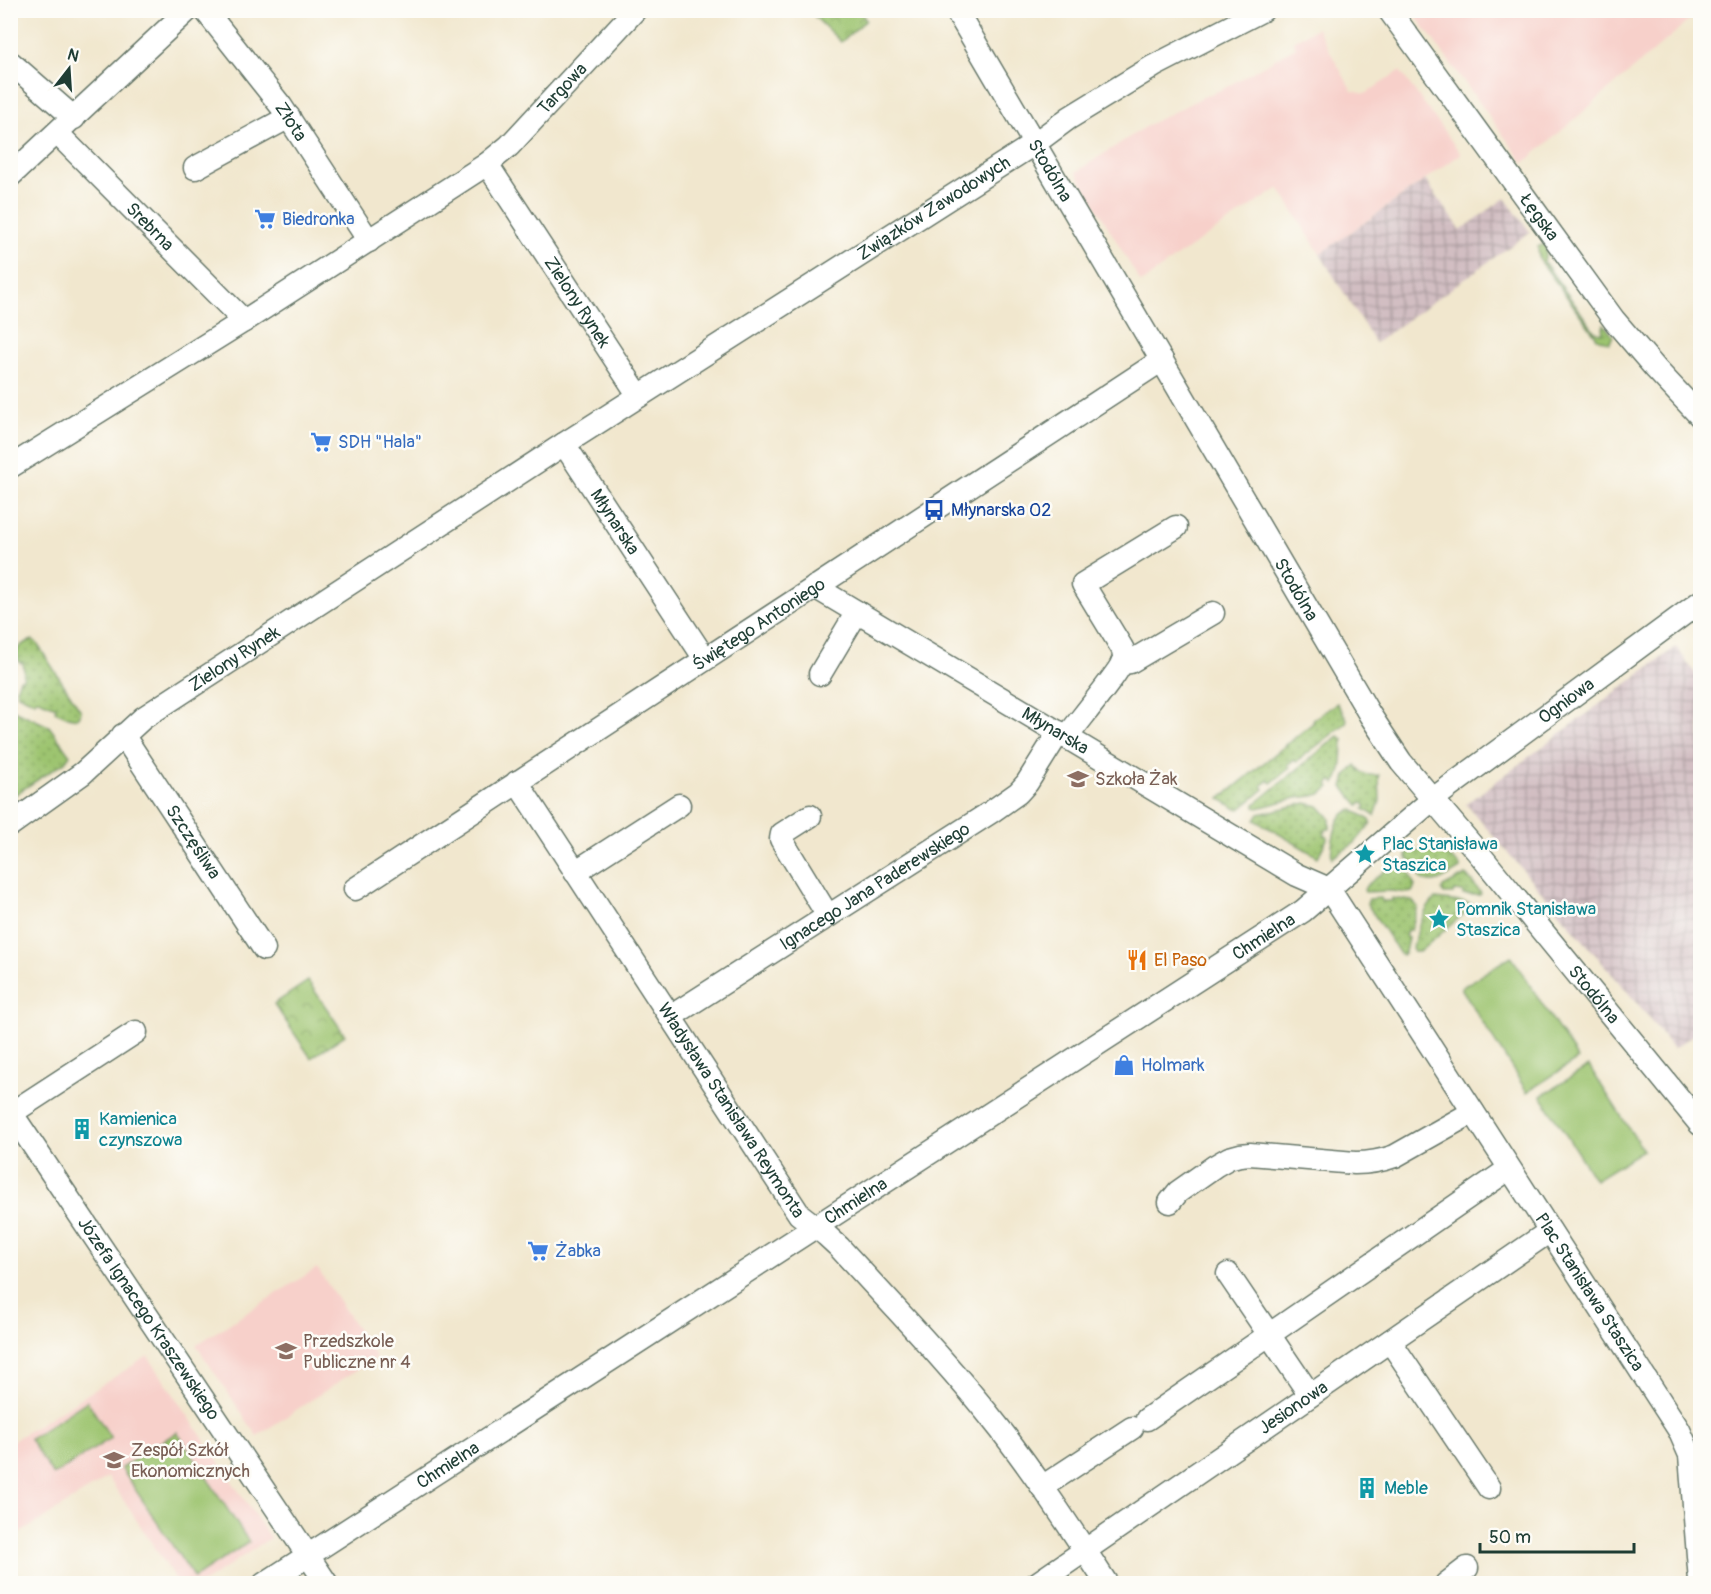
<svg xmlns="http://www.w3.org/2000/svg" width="1711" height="1594" font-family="Pangolin,sans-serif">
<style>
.built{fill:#f7d0ca}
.industrial{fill:url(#industrial-grid)}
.grass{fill:url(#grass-dots);stroke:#5e8052;stroke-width:1.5}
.park{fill:url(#park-crowns);stroke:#5e8052;stroke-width:1.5}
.pitch{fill:#9dc46f;stroke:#5e8052;stroke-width:1.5}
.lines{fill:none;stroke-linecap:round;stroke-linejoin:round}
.minor-casing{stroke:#68786a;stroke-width:25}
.minor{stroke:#fff;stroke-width:22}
.labels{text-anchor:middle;stroke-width:5;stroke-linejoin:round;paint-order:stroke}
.street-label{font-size:18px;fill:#1f3d34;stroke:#fdfcf7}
.shop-label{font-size:18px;fill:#366cbe;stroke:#fdfcf7;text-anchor:start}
.transit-label{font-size:18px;fill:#164399;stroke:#fdfcf7;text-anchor:start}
.education-label{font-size:18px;fill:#785e54;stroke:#fdfcf7;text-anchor:start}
.culture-label{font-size:18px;fill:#0d838f;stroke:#fdfcf7;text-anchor:start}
.food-label{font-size:18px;fill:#c56008;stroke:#fdfcf7;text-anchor:start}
</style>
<defs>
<pattern id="industrial-grid" width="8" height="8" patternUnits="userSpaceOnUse" patternTransform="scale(1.5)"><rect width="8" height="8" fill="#d2bec2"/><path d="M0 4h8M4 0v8" fill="none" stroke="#aa9c9e"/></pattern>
<pattern id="grass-dots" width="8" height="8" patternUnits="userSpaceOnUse" patternTransform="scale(1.5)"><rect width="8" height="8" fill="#9dc46f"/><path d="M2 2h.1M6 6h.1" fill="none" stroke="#7fa05c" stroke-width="1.8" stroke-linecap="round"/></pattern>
<pattern id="park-crowns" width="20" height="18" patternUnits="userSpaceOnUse" patternTransform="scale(1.5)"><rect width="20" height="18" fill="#9dc46f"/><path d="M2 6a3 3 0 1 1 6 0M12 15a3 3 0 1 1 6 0" fill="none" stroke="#7fa05c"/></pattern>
</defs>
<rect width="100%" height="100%" fill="#fdfcf7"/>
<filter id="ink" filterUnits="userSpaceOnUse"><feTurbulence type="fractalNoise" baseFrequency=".0167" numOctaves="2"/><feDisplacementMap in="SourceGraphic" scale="12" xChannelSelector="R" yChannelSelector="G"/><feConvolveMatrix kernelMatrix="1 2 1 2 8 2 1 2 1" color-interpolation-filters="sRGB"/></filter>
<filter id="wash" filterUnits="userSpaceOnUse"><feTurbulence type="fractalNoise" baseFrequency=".008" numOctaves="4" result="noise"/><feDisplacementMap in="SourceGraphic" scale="24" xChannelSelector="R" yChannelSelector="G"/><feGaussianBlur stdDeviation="1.35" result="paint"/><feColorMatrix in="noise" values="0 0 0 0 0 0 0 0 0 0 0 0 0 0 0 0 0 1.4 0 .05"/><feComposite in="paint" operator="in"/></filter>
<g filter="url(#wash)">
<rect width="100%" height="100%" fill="#f1e7ce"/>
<path class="built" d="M1412,11h288l-176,152z
M1317,28l35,63 13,3 35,-23 61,83 -141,100 -41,-66 -99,66 -39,29 -65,-111 72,-47 55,-28 20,-8 73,-42 -3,-6z
M317,1268l59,89 -119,79 -61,-91z
M148,1356l122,182 -67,45h-25l-70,-106 -97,62v-97z"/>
<path class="industrial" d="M1425,180l36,50 44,-32 25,34 -155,111 -55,-89z
M1676,647l24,33v350l-27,19 -30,-39 -177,-206z"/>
<path class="grass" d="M1544,244l3,1 -3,17 51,70 7,1 2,-9 9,12 -4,7 -12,-5 -58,-79 -1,-12z
M33,640l3,2 45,69c-1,15 -18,3 -26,0l1,-4 -20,-8 -1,3 -17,-8 -2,-5 4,-10h3l1,-9 -1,-8 -3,1c-8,-14 0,-19 13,-23z
M1337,703l10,16 -1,4 -50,39 -2,-2 -7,5 3,3 -19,15 -3,-3 -6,6 2,3 -24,20h-3l-17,-10 94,-77 -1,-2z
M11,709l38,17 21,29 -5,7 -54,35z
M1338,736l4,2 1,2c-1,14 1,32 -8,43l-3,-3 -4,5 2,2 -9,7 -8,2 -17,2 -38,10 -3,-1v-3z
M1356,765c5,10 13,11 23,10l1,26 -5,15 -11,-7 2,-3 -5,-4 -2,3 -16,-18 3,-11z
M1306,803l13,3 11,12v11h-4l-2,6 4,2 -10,20 -63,-37 4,-6z
M1353,810l17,10 1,3 -16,20 -23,15c-2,-8 3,-33 8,-40 3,-5 7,-7 13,-8z
M1422,850c15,0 27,4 38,16v3c-13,8 -28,20 -41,8l3,-2 -4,-6 -3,1 -9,-14 2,-3z
M1397,861h4l8,12 6,13 -3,6 -5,1 -16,-2 -26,1 -1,-2 2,-4z
M1466,875l15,18 -1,2h-17v-3l-9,-1 -1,3h-9l-2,-3 1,-4z
M1381,898l1,3h10v-3l20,3 6,6 -7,23h-4l-2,6 3,2 -3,14 -3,3 -2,-1 -33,-50 2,-5z
M1435,899l34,4 3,2v2l-53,45h-5l-2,-4c6,-16 10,-37 23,-49z"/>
<path class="park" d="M822,11h38l6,9 -25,22 -26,-25z
M308,981l37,54 -34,23 -37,-54z"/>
<path class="pitch" d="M1511,956l67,103 -51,33 -66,-104z
M1589,1066l54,84 -48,30 -54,-84z
M87,1401l24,37 -58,37 -23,-36z
M177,1432l72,110 -55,36 -73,-110z"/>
</g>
<g filter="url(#ink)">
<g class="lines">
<defs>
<g id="minor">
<path id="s1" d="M205,10l76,96 88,135"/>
<path id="s2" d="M956,10l414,705 31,47 80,94 219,268"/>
<path id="s3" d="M1389,10l225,310 42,49 44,47"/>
<path d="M11,63l63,55"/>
<path id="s4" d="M57,133l187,188"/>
<path id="s5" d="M487,164l152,232"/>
<path d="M195,168l94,-51"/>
<path d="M10,176l178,-166"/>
<path id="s6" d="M564,444l141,215"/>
<path id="s7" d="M10,467l234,-146 243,-157 22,-18 126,-136"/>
<path id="s8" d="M815,587l482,288 32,14"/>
<path d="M1122,663l8,-1 83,-49"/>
<path d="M820,674l37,-62"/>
<path id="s9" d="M123,735l141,214"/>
<path d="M1067,737c9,-13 57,-70 57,-80 0,-1 -1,-9 -2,-9l-39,-64 93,-57"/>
<path id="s10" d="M517,782l282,432 27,21 13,12c55,60 111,118 161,182 38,49 73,103 107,155"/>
<path d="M810,816l-28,18 -1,5 47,77"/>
<path id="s11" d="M10,825l73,-52 60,-55 421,-274 470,-300 35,-26 85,-52 109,-56"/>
<path d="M575,872l104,-67"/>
<path id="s12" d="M355,889l807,-529"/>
<path id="s13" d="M1329,889l350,541 11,25 10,126"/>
<path id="s14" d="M670,1017l321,-205 27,-19 9,-10 32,-51"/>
<path d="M10,1114l126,-82"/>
<path id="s15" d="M12,1114l315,470"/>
<path d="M1170,1202l8,-10 37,-26 14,-8 11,-3 10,-1 105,9c15,0 26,-2 40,-7l78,-44"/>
<path d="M1228,1274l82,121"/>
<path d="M1390,1341l99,147"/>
<path d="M1147,1419l362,-250"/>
<path d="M1042,1487l90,-59"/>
<path id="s16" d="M264,1584l1039,-673 130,-112 267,-197"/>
<path id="s17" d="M1036,1584l514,-353"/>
<path d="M1446,1584l21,-16"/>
</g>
</defs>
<use href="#minor" class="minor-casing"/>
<use href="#minor" class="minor"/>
</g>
</g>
<defs>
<symbol id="supermarket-bare" viewBox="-9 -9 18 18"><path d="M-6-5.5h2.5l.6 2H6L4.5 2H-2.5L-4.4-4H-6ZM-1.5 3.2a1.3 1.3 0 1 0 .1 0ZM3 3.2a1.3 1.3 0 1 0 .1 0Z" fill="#3f7fe0" stroke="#fdfcf7" stroke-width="2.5" paint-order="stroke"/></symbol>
<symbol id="bus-bare" viewBox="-9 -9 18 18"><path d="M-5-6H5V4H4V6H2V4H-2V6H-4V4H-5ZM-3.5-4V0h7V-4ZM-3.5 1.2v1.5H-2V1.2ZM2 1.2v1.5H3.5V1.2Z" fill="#1a4fb4" stroke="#fdfcf7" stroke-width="2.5" paint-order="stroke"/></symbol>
<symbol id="school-bare" viewBox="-9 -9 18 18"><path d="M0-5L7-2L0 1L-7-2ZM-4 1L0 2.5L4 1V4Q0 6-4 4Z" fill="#8d6e63" stroke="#fdfcf7" stroke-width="2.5" paint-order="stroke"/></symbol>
<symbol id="sight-bare" viewBox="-9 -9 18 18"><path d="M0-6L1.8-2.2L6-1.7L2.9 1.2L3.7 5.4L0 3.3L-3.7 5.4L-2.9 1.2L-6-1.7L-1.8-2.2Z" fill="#0f9aa8" stroke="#fdfcf7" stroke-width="2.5" paint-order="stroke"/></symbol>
<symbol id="restaurant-bare" viewBox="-9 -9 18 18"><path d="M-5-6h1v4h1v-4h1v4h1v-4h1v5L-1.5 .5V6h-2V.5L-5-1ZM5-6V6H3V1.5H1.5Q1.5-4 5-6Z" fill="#e8710a" stroke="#fdfcf7" stroke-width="2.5" paint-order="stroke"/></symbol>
<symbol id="shop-bare" viewBox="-9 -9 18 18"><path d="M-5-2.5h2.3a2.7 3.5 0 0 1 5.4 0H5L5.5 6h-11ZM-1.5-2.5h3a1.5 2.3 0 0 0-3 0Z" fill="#3f7fe0" stroke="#fdfcf7" stroke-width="2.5" paint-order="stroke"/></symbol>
<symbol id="building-bare" viewBox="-9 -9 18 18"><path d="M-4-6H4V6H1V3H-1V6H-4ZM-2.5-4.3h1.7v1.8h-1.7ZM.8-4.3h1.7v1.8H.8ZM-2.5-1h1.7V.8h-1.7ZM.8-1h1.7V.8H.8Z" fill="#0f9aa8" stroke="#fdfcf7" stroke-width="2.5" paint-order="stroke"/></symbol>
</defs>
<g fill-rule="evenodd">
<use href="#supermarket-bare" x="250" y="204" width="30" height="30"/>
<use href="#supermarket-bare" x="306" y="427" width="30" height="30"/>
<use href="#bus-bare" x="919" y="495" width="30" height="30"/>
<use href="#school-bare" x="1063" y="764" width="30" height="30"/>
<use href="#sight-bare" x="1350" y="839" width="30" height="30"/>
<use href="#sight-bare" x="1424" y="904" width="30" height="30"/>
<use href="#restaurant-bare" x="1122" y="945" width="30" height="30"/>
<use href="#shop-bare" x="1109" y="1050" width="30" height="30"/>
<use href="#building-bare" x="67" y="1114" width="30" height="30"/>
<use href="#supermarket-bare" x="523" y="1236" width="30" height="30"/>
<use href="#school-bare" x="271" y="1336" width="30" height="30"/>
<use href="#school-bare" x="99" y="1445" width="30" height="30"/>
<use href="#building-bare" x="1352" y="1473" width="30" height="30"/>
</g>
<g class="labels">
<g class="street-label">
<text dy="6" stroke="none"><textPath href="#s7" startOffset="672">Targowa</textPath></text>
<text dy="6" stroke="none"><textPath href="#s1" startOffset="141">Złota</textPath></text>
<text dy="6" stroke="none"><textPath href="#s2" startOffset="186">Stodólna</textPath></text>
<text dy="6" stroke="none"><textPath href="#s11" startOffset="1112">Związków Zawodowych</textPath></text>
<text dy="6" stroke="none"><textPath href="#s3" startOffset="256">Łęgska</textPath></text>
<text dy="6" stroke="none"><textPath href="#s4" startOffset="132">Srebrna</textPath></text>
<text dy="6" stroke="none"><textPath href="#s5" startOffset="165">Zielony Rynek</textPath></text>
<text dy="6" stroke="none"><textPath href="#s6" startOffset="93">Młynarska</textPath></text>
<text dy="6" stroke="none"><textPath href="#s2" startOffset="672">Stodólna</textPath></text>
<text dy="6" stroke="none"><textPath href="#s12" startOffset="483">Świętego Antoniego</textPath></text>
<text dy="6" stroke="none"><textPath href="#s11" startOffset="280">Zielony Rynek</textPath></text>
<text dy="6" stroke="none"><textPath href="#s16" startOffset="1575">Ogniowa</textPath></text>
<text dy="6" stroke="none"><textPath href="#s8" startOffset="280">Młynarska</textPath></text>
<text dy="6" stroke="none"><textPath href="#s9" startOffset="128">Szczęśliwa</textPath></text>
<text dy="6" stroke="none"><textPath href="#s14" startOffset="243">Ignacego Jana Paderewskiego</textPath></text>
<text dy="6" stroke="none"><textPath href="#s16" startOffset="1191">Chmielna</textPath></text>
<text dy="6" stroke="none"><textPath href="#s2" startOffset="1176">Stodólna</textPath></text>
<text dy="6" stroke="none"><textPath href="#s10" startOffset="392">Władysława Stanisława Reymonta</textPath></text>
<text dy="6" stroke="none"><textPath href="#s16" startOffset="705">Chmielna</textPath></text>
<text dy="6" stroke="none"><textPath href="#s13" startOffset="480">Plac Stanisława Staszica</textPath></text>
<text dy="6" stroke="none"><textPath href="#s15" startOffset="246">Józefa Ignacego Kraszewskiego</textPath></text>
<text dy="6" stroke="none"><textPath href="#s17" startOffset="312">Jesionowa</textPath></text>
<text dy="6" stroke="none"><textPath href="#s16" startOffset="219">Chmielna</textPath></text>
</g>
<g class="shop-label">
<text x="282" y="225">Biedronka</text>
<text x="338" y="448">SDH "Hala"</text>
<text x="1141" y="1071">Holmark</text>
<text x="555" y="1257">Żabka</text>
</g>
<g class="transit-label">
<text x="951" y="516">Młynarska 02</text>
</g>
<g class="education-label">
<text x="1095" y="785">Szkoła Żak</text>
<text x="303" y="1347">Przedszkole<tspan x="303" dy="21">Publiczne nr 4</tspan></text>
<text x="131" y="1456">Zespół Szkół<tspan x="131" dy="21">Ekonomicznych</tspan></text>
</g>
<g class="culture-label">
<text x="1382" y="850">Plac Stanisława<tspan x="1382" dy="21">Staszica</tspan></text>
<text x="1456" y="915">Pomnik Stanisława<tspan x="1456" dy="21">Staszica</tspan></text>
<text x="99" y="1125">Kamienica<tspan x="99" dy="21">czynszowa</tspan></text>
<text x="1384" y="1494">Meble</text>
</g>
<g class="food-label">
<text x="1154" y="966">El Paso</text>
</g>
</g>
<rect width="1711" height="1594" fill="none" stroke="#fdfcf7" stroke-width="36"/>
<g transform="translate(69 69) rotate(17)" stroke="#fdfcf7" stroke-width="4.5" paint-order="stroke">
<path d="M0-4.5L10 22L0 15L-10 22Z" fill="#1f3d34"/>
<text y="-9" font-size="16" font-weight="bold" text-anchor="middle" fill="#1f3d34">N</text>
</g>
<path d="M1480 1543v9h154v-9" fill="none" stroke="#1f3d34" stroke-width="3"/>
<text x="1489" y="1543" font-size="18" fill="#1f3d34" stroke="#fdfcf7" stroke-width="4.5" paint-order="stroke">50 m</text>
</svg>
